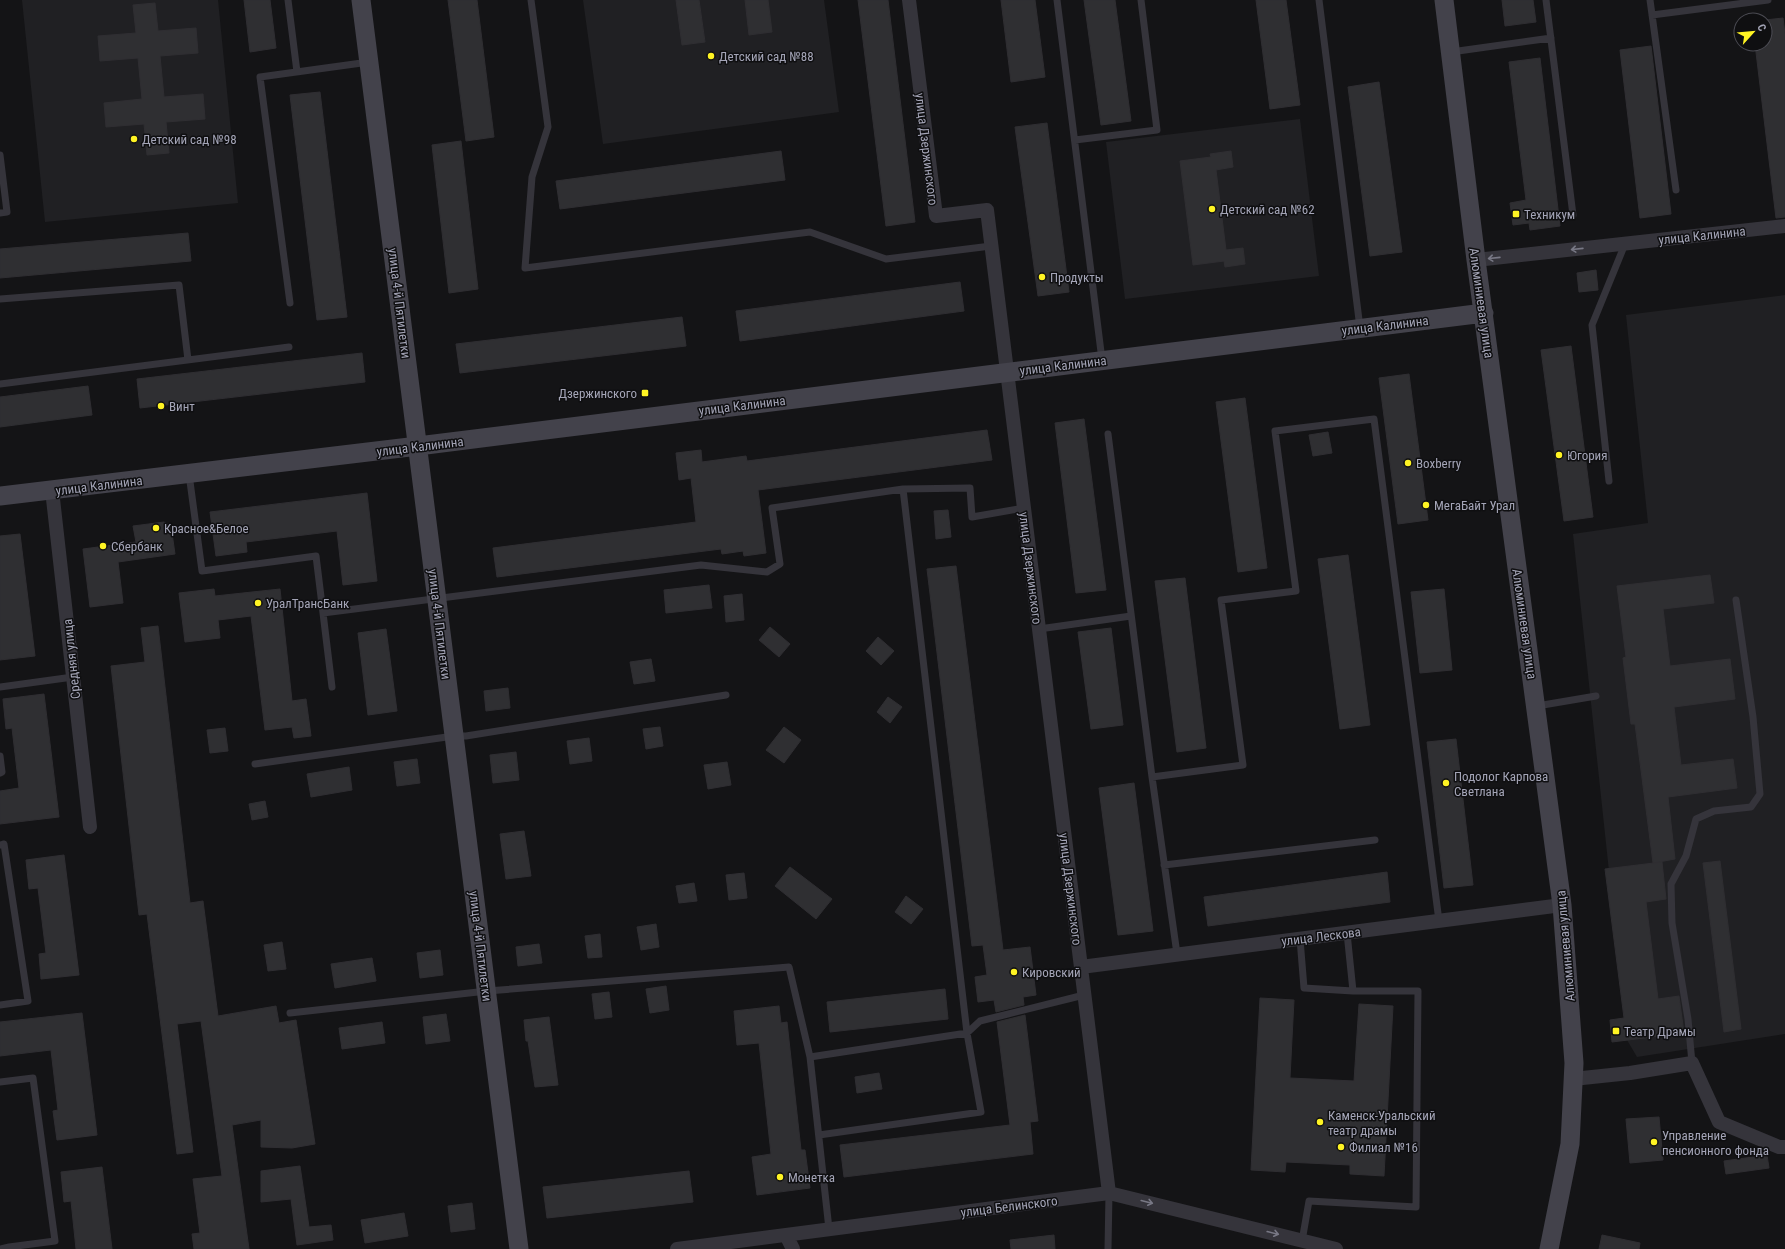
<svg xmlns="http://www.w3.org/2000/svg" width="1785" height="1249" font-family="'Roboto Condensed',sans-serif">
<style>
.built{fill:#202023}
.building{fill:#2f2f32;stroke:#2f2e32}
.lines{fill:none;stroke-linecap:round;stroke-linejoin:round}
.lane{stroke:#35343b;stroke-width:7}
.street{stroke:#35343b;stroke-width:14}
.secondary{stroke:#43424b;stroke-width:19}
.oneway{stroke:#787885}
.poi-dot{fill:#fff423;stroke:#0f0f11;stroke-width:1.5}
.labels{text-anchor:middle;stroke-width:3;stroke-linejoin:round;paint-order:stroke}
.poi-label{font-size:13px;fill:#a4a5b7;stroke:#0f0f11;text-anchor:start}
.street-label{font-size:13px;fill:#a4a5b7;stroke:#0f0f11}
</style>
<rect width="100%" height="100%" fill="#141416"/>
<path class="built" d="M22,0h196l20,203 -193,19z
M583,0h241l15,112 -236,32z
M1300,119l19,157 -194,23 -19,-157z
M1785,295v739l-148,23 -10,-17 -54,-506 75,-11 -22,-208z"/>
<path class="building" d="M244,0h26l6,48 -26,4z
M448,0h29l17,137 -28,4z
M676,0h23l6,42 -23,3z
M745,0h23l4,32 -23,3z
M858,0h30l27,222 -29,4z
M1001,0h34l10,77 -34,5z
M1084,0h31l16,121 -30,4z
M1256,0h30l14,105 -30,4z
M1502,0h31l3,22 -31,4z
M155,3l3,28 38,-3 2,25 -38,3 4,41 39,-3 2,25 -39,3 3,31 -22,2 -3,-31 -38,3 -2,-24 38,-4 -4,-41 -38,3 -2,-25 38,-3 -3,-28z
M1783,18l2,16v183l-9,1 -21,-174h10v-24z
M1651,46l20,168 -31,4 -20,-168z
M1540,58l20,168 -30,4 -1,-7 -16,2 -3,-22 16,-3 -17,-138z
M1379,82l23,170 -32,4 -22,-169z
M320,92l27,225 -30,3 -27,-225z
M1047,123l22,169 -31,4 -23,-169z
M461,141l17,148 -29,4 -17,-148z
M781,151l4,29 -225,29 -4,-28z
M1231,151l2,16 -17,3 10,80 17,-2 2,16 -20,3 -1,-6 -31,4 -13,-104 31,-4 -1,-3z
M188,233l3,28 -191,17v-29z
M1596,270l2,20 -19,2 -2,-19z
M960,282l4,29 -224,30 -4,-30z
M682,317l4,29 -226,27 -4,-29z
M1571,346l22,171 -29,4 -23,-171z
M362,353l3,29 -225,26 -3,-29z
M1409,374l19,146 -30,4 -19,-146z
M88,386l4,29 -92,12v-30z
M1245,398l22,170 -29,4 -22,-170z
M1084,419l22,171 -30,3 -21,-170z
M987,430l5,30 -234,30 8,63 -22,3 -1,-5 -21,3 -1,-5 -224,28 -4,-29 203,-26 -5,-44 -12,2 -3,-27 25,-3 1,12 44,-6 1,5z
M1328,432l4,21 -19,3 -4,-21z
M367,493l10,88 -34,4 -6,-54 -91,11 1,10 -31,4 -6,-44z
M948,510l3,27 -15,2 -2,-28z
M164,522l7,4 4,28 -57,8 5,41 -33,4 -7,-58 53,-7 -3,-16z
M20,534l15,122 -35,4v-124z
M1348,555l22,170 -30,4 -22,-170z
M956,566l47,384 27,-3 6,48 -13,2 1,8 -28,7 -2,-12 -16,2 -3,-25 12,-2 -4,-30 -11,1 -45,-377z
M1710,575l4,28 -51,6 7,57 60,-7 5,40 -61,8 7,58 52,-6 4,29 -69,9 7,62 -22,4 -18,-139h-4l-8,-66 3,-1 -9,-71z
M1185,578l21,170 -29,4 -22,-171z
M709,585l3,23 -46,5 -2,-23z
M214,589l1,7 65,-7 12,112 14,-2 5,37 -17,2 -2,-11 -27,3 -14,-114 -33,4 2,18 -35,4 -6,-49z
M1444,589l8,81 -32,3 -9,-81z
M742,594l2,26 -18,2 -2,-26z
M158,626l32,277 13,-2 15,115 58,-10 3,17 17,-3 19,124 -23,4 -31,-1v-27l-29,5 17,124h-55l-2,-15 8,-1 -7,-54 29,-3 -21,-155 -24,3 16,128 -16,2 -30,-240 -8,1 -28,-249 34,-4 -4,-34z
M770,627l20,17 -11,13 -20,-17z
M1111,628l12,97 -32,4 -13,-97z
M386,629l11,82 -29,4 -10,-82z
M878,637l16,14 -13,14 -15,-14z
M651,659l4,22 -21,3 -4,-22z
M508,688l2,20 -24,3 -2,-20z
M44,694l15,123 -59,7v-33l19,-3 -7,-60 -6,1 -3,-30z
M888,697l14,10 -12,16 -13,-11z
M660,727l3,19 -17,3 -3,-20z
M784,727l17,13 -17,23 -18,-13z
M225,728l3,23 -18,2 -3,-23z
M589,738l3,23 -22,3 -3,-23z
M1456,739l17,146 -29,3 -17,-146z
M516,752l3,28 -26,3 -3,-28z
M417,759l3,24 -23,3 -3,-24z
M727,762l4,23 -23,4 -4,-24z
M349,767l3,23 -41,7 -4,-23z
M1134,783l19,148 -35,4 -19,-147z
M265,801l3,16 -16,3 -3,-16z
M524,831l7,45 -25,3 -6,-45z
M64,855l15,120 -38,4 -2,-25 7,-1 -8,-65 -9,1 -3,-29z
M1720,861l21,168 -17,3 -21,-169z
M1662,862l4,37 -20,3 12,97 21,-3 5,37 -72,9 -2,-22 14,-2 -19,-149z
M790,867l42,32 -16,20 -41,-33z
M1387,872l3,30 -182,24 -4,-29z
M744,873l3,25 -18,2 -3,-25z
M694,883l3,18 -18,2 -3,-17z
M906,896l17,13 -12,15 -16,-12z
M656,924l3,23 -18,3 -4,-23z
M600,934l2,23 -14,1 -3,-22z
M282,942l4,27 -18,2 -4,-26z
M539,944l3,19 -24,3 -2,-19z
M440,950l3,25 -23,3 -3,-25z
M372,958l4,23 -41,7 -4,-24z
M666,986l3,24 -19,3 -4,-24z
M945,989l3,30 -118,13 -3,-30z
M609,992l3,25 -17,2 -3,-25z
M1260,998l34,2 -4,78 64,3 5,-77 34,2 -9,170 -34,-2v-9l-64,-3 -1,10 -34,-2z
M779,1006l2,17 6,-1 14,128h4l5,38 -53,7 -5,-38 19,-3 -12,-111 -22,2 -3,-34z
M82,1013l15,122 -40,5 -4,-29 5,-1 -7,-60 -51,6v-34z
M446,1014l4,27 -24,3 -3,-27z
M1025,1015l13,106 -8,1 3,32 -189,23 -4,-32 170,-20 -13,-103z
M549,1017l9,68 -23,2 -7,-46h-2l-2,-21z
M382,1022l3,21 -43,6 -3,-21z
M879,1073l3,16 -25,4 -2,-16z
M1659,1117l4,43 -33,3 -4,-44z
M1767,1155l2,13 -43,6 -2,-13z
M300,1166l9,61 22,-2 2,15 -36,5 -6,-46 -30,3v-31z
M102,1167l10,82h-36l-5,-48 -7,1 -3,-30z
M689,1171l4,31 -146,16 -4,-31z
M472,1203l3,26 -24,3 -3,-26z
M404,1213l4,23 -43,7 -4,-23z
M1054,1235l1,14h-44l-1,-9z
M1602,1235l38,8 -1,6h-40z"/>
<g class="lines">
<path class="lane" d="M288,0l9,72
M531,0l17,127 -16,50 -7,91 285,-36 76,27 105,-13
M1057,0l45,360
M1319,0l41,328
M1546,0l27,215
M1650,0l26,190
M1652,15l116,-15
M1451,52l100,-14
M1075,140l82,-10 -16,-130
M0,155l7,57 -7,1
M0,299l179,-14 9,75
M290,303l-30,-226 109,-15
M0,384l289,-37
M1108,434l44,343 91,-12 -22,-165 75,-9 -21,-160 99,-12 65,502
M189,474l13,97 114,-15 7,57 378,-48 66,7 13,-8 -8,-56 131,-19 67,-1 2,29 52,-9
M1609,481l-17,-156 33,-81
M323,613l9,74
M1039,629l92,-13
M0,687l73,-10
M1537,706l59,-10
M0,756l2,16 -2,1
M255,764l199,-28h12l260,-41
M1152,777l25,177
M0,845l4,-1 24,157 -28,4
M1164,865l211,-25
M1300,939l4,49 49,3
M290,1013l197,-22 302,-24 21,90 19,172
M810,1057l157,-24 13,-12 104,-26
M1692,1063l-4,-44 -16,-96 -1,-39 15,-28 10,-37 18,-8 37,-4 9,-13 -7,-77 -17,-117
M0,1082l33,-4 22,163 -46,6
M819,1135l162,-23 -14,-79 -64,-544
M1302,1241l7,-40 107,6 2,-216h-65l-6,-58
M0,1249l9,-2v2
M1108,1249l1,-56"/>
<path class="street" d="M909,0l27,216 51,-6 122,983
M1476,260l309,-34
M52,490l38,337
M1081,967l481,-62
M1573,1079l57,-6 62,-10 27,59 60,25h6
M786,1235l7,14
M677,1249l432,-56 227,56"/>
<path class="secondary" d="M361,0l158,1249
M1444,0l32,260 86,645 12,158 -4,81 -21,105
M0,496l418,-50 1066,-133"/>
</g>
<defs><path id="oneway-shaft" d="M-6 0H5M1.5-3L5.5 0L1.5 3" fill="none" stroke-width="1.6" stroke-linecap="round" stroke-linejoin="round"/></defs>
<g class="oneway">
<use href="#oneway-shaft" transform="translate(1577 249) rotate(174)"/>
<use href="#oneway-shaft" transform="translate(1494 258) rotate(174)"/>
<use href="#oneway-shaft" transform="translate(1147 1202) rotate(14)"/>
<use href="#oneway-shaft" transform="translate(1273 1233) rotate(14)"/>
</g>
<g class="poi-dot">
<circle cx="711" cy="56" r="4"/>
<circle cx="134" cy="139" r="4"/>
<circle cx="1212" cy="209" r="4"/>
<rect x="1512" y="210" width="8" height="8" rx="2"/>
<circle cx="1042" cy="277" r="4"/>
<rect x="641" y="389" width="8" height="8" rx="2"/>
<circle cx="161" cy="406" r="4"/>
<circle cx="1559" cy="455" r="4"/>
<circle cx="1408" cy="463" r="4"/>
<circle cx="1426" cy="505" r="4"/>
<circle cx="156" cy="528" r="4"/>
<circle cx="103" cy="546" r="4"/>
<circle cx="258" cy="603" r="4"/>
<circle cx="1446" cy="783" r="4"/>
<circle cx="1014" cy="972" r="4"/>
<rect x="1612" y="1027" width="8" height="8" rx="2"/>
<circle cx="1320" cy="1122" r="4"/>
<circle cx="1654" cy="1142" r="4"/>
<circle cx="1341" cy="1147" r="4"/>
<circle cx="780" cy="1177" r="4"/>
</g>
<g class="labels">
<g class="poi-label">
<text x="719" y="61">Детский сад №88</text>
<text x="142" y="144">Детский сад №98</text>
<text x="1220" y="214">Детский сад №62</text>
<text x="1524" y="219">Техникум</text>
<text x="1050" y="282">Продукты</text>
<text x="637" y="398" text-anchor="end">Дзержинского</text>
<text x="169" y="411">Винт</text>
<text x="1567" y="460">Югория</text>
<text x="1416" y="468">Boxberry</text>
<text x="1434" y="510">МегаБайт Урал</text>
<text x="164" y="533">Красное&amp;Белое</text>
<text x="111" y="551">Сбербанк</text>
<text x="266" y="608">УралТрансБанк</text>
<text x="1454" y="781">Подолог Карпова<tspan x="1454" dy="15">Светлана</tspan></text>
<text x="1022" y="977">Кировский</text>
<text x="1624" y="1036">Театр Драмы</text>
<text x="1328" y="1120">Каменск-Уральский<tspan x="1328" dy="15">театр драмы</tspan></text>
<text x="1662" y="1140">Управление<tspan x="1662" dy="15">пенсионного фонда</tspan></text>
<text x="1349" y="1152">Филиал №16</text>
<text x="788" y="1182">Монетка</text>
</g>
<g class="street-label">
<text transform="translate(927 149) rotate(83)" y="5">улица Дзержинского</text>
<text transform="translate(1702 235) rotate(-6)" y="5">улица Калинина</text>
<text transform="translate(400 303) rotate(83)" y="5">улица 4-й Пятилетки</text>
<text transform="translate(1482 303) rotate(82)" y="5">Алюминиевая улица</text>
<text transform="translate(1385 325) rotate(-7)" y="5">улица Калинина</text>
<text transform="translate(1063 365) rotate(-7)" y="5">улица Калинина</text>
<text transform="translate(742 405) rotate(-7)" y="5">улица Калинина</text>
<text transform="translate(420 446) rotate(-7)" y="5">улица Калинина</text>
<text transform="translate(99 485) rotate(-7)" y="5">улица Калинина</text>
<text transform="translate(1031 568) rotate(83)" y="5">улица Дзержинского</text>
<text transform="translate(440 624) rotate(83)" y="5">улица 4-й Пятилетки</text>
<text transform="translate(1525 624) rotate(82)" y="5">Алюминиевая улица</text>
<text transform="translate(71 659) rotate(-96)" y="5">Средняя улица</text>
<text transform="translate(1071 889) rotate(83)" y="5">улица Дзержинского</text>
<text transform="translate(1321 936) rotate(-7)" y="5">улица Лескова</text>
<text transform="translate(481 946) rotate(83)" y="5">улица 4-й Пятилетки</text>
<text transform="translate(1565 946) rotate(-95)" y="5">Алюминиевая улица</text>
<text transform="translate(1009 1206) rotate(-7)" y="5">улица Белинского</text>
</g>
</g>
<g transform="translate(1753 32) rotate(63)"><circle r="19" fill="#0f0f11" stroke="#4b4b53"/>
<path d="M0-3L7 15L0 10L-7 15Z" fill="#fff423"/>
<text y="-6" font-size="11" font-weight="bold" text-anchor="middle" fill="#a4a5b7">С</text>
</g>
</svg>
